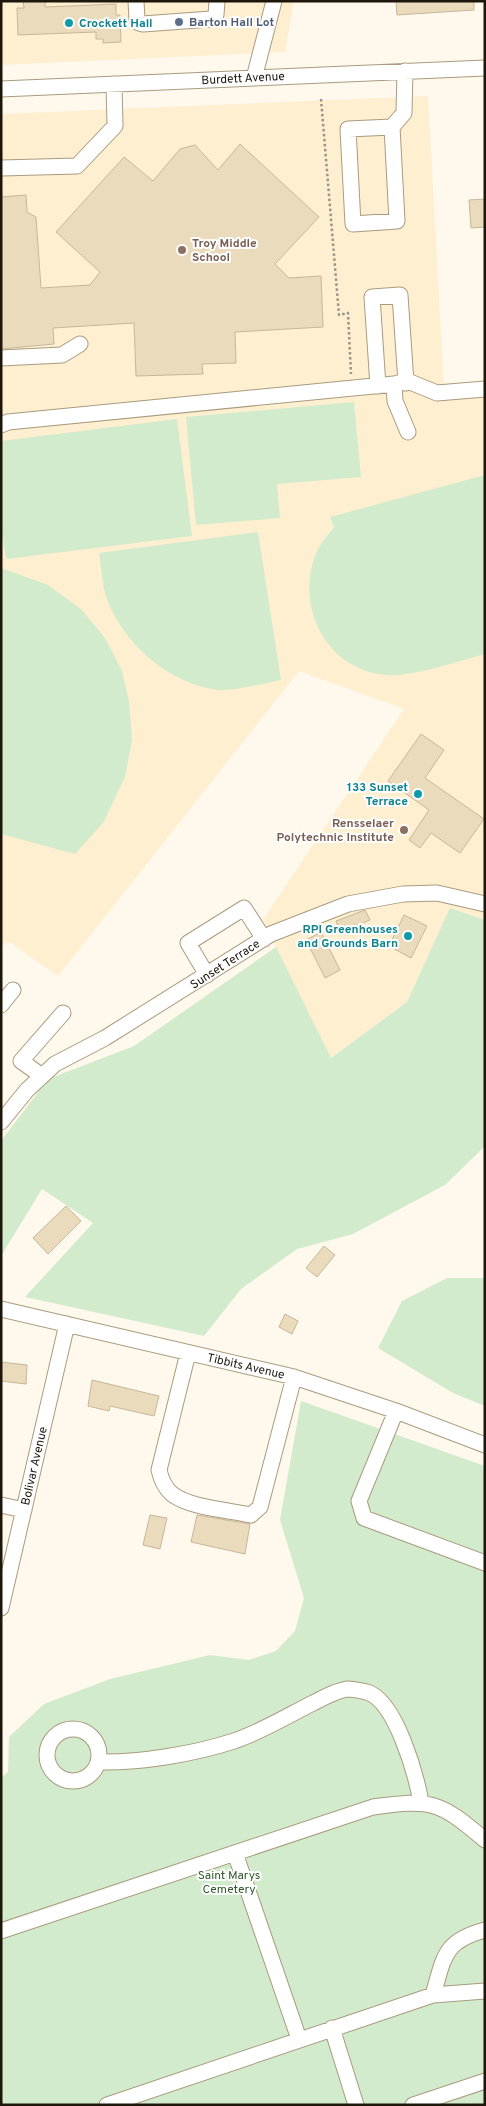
<svg xmlns="http://www.w3.org/2000/svg" width="486" height="2106" font-family="Overpass,sans-serif">
<style>
.built{fill:#feefd0}
.green{fill:#d2ebcd}
.building{fill:#ebdbbd;stroke:#c6b79a}
.lines{fill:none;stroke-linecap:round;stroke-linejoin:round}
.minor-casing{stroke:#a99b7e;stroke-width:17}
.path{stroke:#9a9388;stroke-width:2.5;stroke-dasharray:2.5 2.5;stroke-linecap:butt}
.minor{stroke:#fff;stroke-width:15}
.service-dot{fill:#5c6f8a;stroke:#fff;stroke-width:2}
.culture-dot{fill:#0f9aa8;stroke:#fff;stroke-width:2}
.education-dot{fill:#8d6e63;stroke:#fff;stroke-width:2}
.labels{text-anchor:middle;stroke-width:4;stroke-linejoin:round;paint-order:stroke}
.service-label{font-size:12px;font-weight:bold;fill:#4e5e75;stroke:#fff;text-anchor:start}
.culture-label{font-size:12px;font-weight:bold;fill:#0d838f;stroke:#fff;text-anchor:end}
.street-label{font-size:12px;fill:#1c160b;stroke:#fff}
.education-label{font-size:12px;font-weight:bold;fill:#785e54;stroke:#fff;text-anchor:start}
.park-label{font-size:12px;fill:#305828;stroke:#fff}
</style>
<rect width="100%" height="100%" fill="#fff8ec"/>
<path class="built" d="M1,1h293l-9,51 -284,13z
M428,96l16,293 41,-4v535l-35,-11 -43,93 -77,57 -67,-139 141,-211 -105,-38 -241,305 -50,-35 -7,6v-833z"/>
<path class="green" d="M354,402l7,75 -84,7 3,34 -84,7 -10,-108z
M177,419l15,117 -186,23 -5,-34v-84z
M485,475v179c-26,7 -72,23 -97,21 -59,-3 -93,-66 -73,-119 4,-11 12,-20 19,-29l-4,-10z
M258,532l23,148c-14,3 -52,12 -64,10 -48,-7 -91,-44 -109,-88 -6,-14 -6,-33 -9,-49z
M1,568l47,17 33,24 24,29 17,33 7,30 3,39 -7,37 -22,46 -28,31 -74,-20z
M450,908l35,12v226l-40,39 -92,49 -56,15 -56,40 -37,47 -179,-39 68,-74 -51,-34 -41,67v-115l47,-62 86,-33 142,-99 55,111 76,-56z
M447,1278h38v128l-32,-13 -75,-45 24,-47z
M301,1401l184,65v639h-484v-327l7,-6 1,-35 35,-33 66,-25 100,-24 39,5 27,-9 19,-20 9,-33 -24,-78z"/>
<path class="building" d="M23,1h22v6l71,-3v11h4l1,27 -18,1v-4h-7v-7l-78,3 -1,-27h7z
M396,1h78v9l-77,5z
M240,144l79,73 -44,47 14,14 32,-2 2,51 -88,5 1,31 -34,1 1,10 -67,2 -2,-53 -81,5 1,16 -53,5v-152l25,-2 1,17 9,5 5,71 49,-3 10,-13 -44,-40 68,-75 29,24 27,-32 15,-4 23,25z
M485,199v28l-14,1 -2,-28z
M421,734l23,16 -19,28 59,41 -24,34 -29,-20 -11,15 -11,-8 20,-30 -41,-29z
M365,910l5,10 -30,12 -4,-11z
M404,915l23,11 -16,32 -22,-12z
M321,932l19,38 -15,8 -19,-38z
M66,1206l15,15 -33,33 -15,-16z
M324,1246l11,9 -18,22 -11,-9z
M285,1314l13,7 -6,13 -13,-7z
M1,1362l26,3 -1,19 -25,-3z
M92,1380l67,16 -5,20 -44,-10 -1,5 -21,-5z
M150,1515l17,3 -7,31 -17,-4z
M197,1515l53,9 -5,30 -54,-12z"/>
<g class="lines">
<defs>
<path id="minor" d="M136,1l1,19 2,3 4,1 68,-5 5,-4 1,-14
M254,78l20,-77
M1,89l484,-21
M392,127l5,94 -44,3 -5,-95 44,-2 12,-14 1,-42
M1,168l76,-2 38,-40 -1,-42
M1,358l61,-3 18,-11
M398,383l12,-1 27,11 48,-4
M378,386l-6,-89 28,-2 6,88
M1,425l7,-3 386,-38 1,17 13,31
M207,975l-19,-32 56,-35 20,31
M1,1005l12,-15
M42,1076l-21,-15 42,-48
M1,1122l26,-32 28,-26 50,-26 166,-104 77,-30 55,-10 34,-1 48,11
M1,1309l293,68 102,34 89,34
M188,1353l-29,117c2,9 6,18 13,24 18,14 57,16 79,21l9,-8 34,-130
M396,1411l-37,90 5,17 121,45
M1,1505l23,5
M1,1608l66,-284
M47 1755a26 26 0 1 1 52 0a26 26 0 1 1-52 0Z
M98,1762c42,1 96,-8 136,-21 27,-9 53,-25 79,-38 10,-5 24,-13 35,-14 6,0 14,2 19,3 29,9 49,83 54,110
M235,1853l64,186
M1,1931l372,-124c59,-8 66,-6 112,33
M433,1995c11,-37 10,-54 52,-65
M332,2028l24,77
M107,2105l326,-110 52,-4
M413,2105l72,-24"/>
</defs>
<use href="#minor" class="minor-casing"/>
<path class="path" d="M321,99l18,216 9,-2 3,61"/>
<use href="#minor" class="minor"/>
</g>
<circle class="service-dot" cx="179" cy="22" r="5"/>
<g class="culture-dot">
<circle cx="69" cy="23" r="5"/>
<circle cx="418" cy="794" r="5"/>
<circle cx="408" cy="936" r="5"/>
</g>
<g class="education-dot">
<circle cx="182" cy="250" r="5"/>
<circle cx="404" cy="830" r="5"/>
</g>
<g class="labels">
<g class="service-label">
<text x="189" y="26">Barton Hall Lot</text>
</g>
<g class="culture-label">
<text x="79" y="27" text-anchor="start">Crockett Hall</text>
<text x="408" y="791">133 Sunset<tspan x="408" dy="14">Terrace</tspan></text>
<text x="398" y="933">RPI Greenhouses<tspan x="398" dy="14">and Grounds Barn</tspan></text>
</g>
<g class="street-label">
<text transform="translate(243 78) rotate(-3)" y="4">Burdett Avenue</text>
<text transform="translate(225 964) rotate(-33)" y="4">Sunset Terrace</text>
<text transform="translate(246 1366) rotate(13)" y="4">Tibbits Avenue</text>
<text transform="translate(34 1466) rotate(-77)" y="4">Bolivar Avenue</text>
</g>
<g class="education-label">
<text x="192" y="247">Troy Middle<tspan x="192" dy="14">School</tspan></text>
<text x="394" y="827" text-anchor="end">Rensselaer<tspan x="394" dy="14">Polytechnic Institute</tspan></text>
</g>
<g class="park-label">
<text x="229" y="1879">Saint Marys<tspan x="229" dy="14">Cemetery</tspan></text>
</g>
</g>
<rect width="486" height="2106" fill="none" stroke="#1c160b" stroke-width="5"/>
</svg>
